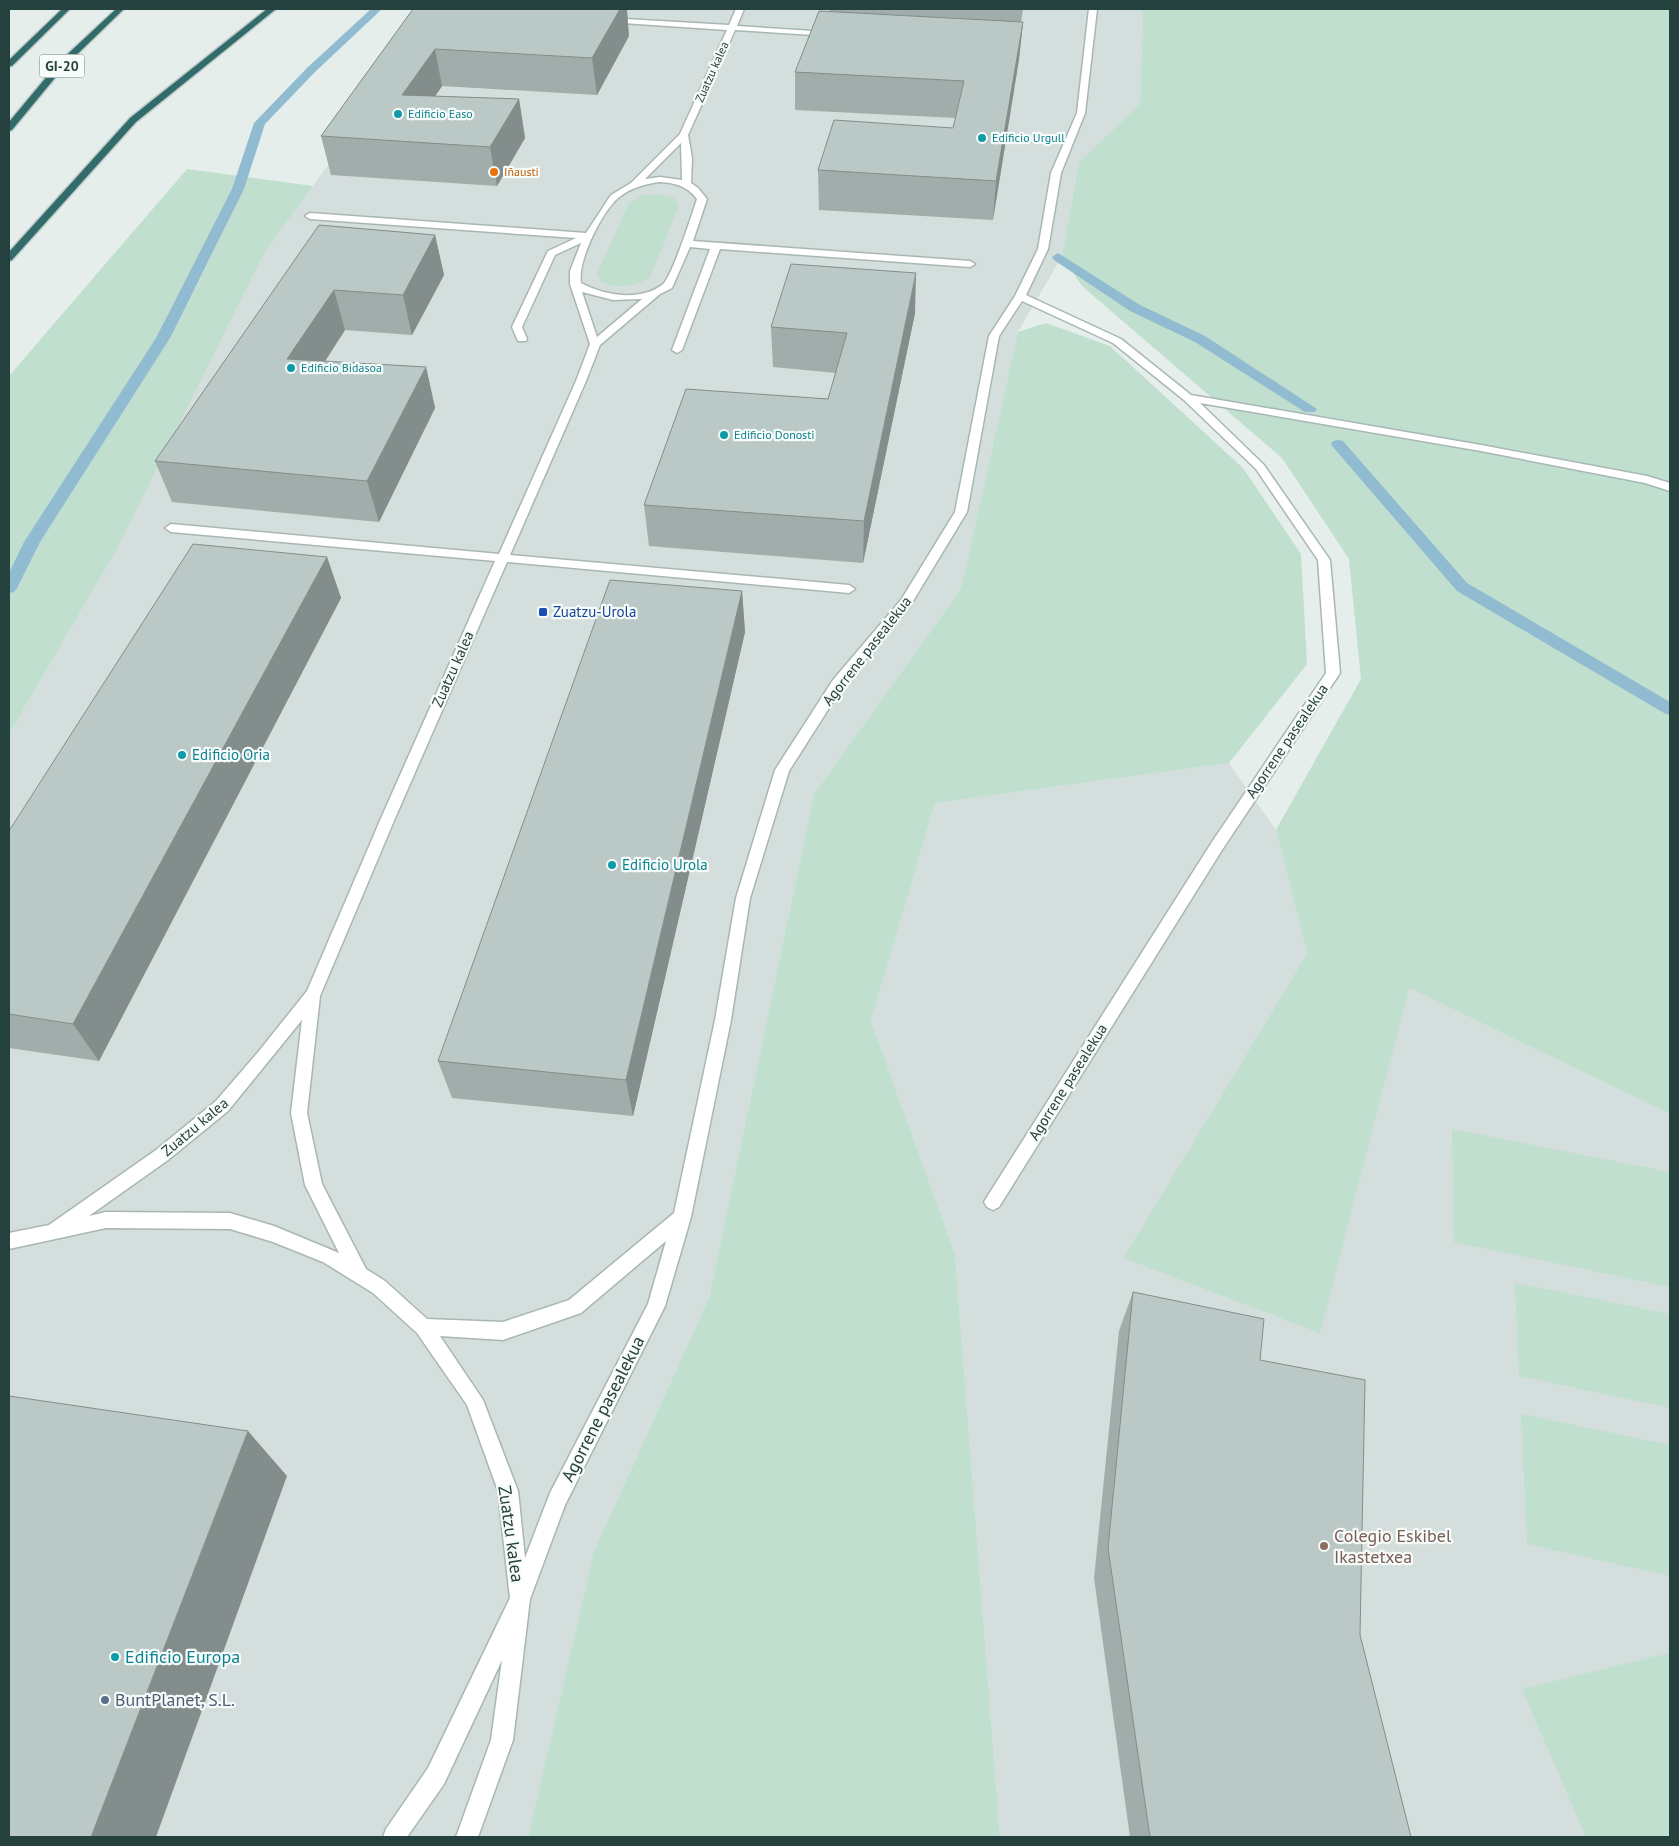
<svg xmlns="http://www.w3.org/2000/svg" width="1679" height="1846" font-family="'PT Sans',sans-serif">
<style>
.built{fill:#d4dedc}
.green{fill:#c0dfce}
.lines{fill:none;stroke-linecap:round;stroke-linejoin:round}
.stream{fill:#90bbd1;fill-rule:evenodd}
.minor-casing{stroke:#a8b7b4;stroke-width:3}
.highway-casing{stroke:#c2cac9;stroke-width:3}
.minor{fill:#fff;fill-rule:evenodd}
.highway{fill:#316c6b;fill-rule:evenodd}
.wall{fill:#a1adaa}
.shaded-wall{fill:#838d8b}
.building{fill:#bbc9c6;stroke:#838d8b}
.culture-dot{fill:#0f9aa8;stroke:#f7fbf9;stroke-width:2}
.food-dot{fill:#e8710a;stroke:#f7fbf9;stroke-width:2}
.transit-dot{fill:#1a4fb4;stroke:#f7fbf9;stroke-width:2}
.education-dot{fill:#8d6e63;stroke:#f7fbf9;stroke-width:2}
.service-dot{fill:#5c6f8a;stroke:#f7fbf9;stroke-width:2}
.labels{text-anchor:middle;stroke-width:4.5;stroke-linejoin:round;paint-order:stroke}
.far-street-label{font-size:12px;fill:#25413e;stroke:#f7fbf9}
.far-culture-label{font-size:12px;fill:#0d838f;stroke:#f7fbf9;text-anchor:start}
.far-food-label{font-size:12px;fill:#c56008;stroke:#f7fbf9;text-anchor:start}
.shield{fill:#f7fbf9;stroke:#647976;stroke-width:1}
.shield-label{font-size:14px;font-weight:bold;fill:#25413e}
.transit-label{font-size:15px;fill:#164399;stroke:#f7fbf9;text-anchor:start}
.street-label{font-size:15px;fill:#25413e;stroke:#f7fbf9}
.culture-label{font-size:15px;fill:#0d838f;stroke:#f7fbf9;text-anchor:start}
.near-street-label{font-size:18px;fill:#25413e;stroke:#f7fbf9}
.near-education-label{font-size:18px;fill:#785e54;stroke:#f7fbf9;text-anchor:start}
.near-culture-label{font-size:18px;fill:#0d838f;stroke:#f7fbf9;text-anchor:start}
.near-service-label{font-size:18px;fill:#4e5e75;stroke:#f7fbf9;text-anchor:start}
</style>
<rect width="100%" height="100%" fill="#e6eeec"/>
<path class="built" d="M441,9h702l-3,95 -61,58 -17,94 -44,76 -57,257 -147,205 -105,504 -115,253 -66,286h-519v-1103l108,-185 148,-297z
M1229,763l47,67 31,124 102,34 261,126v723h-670l-45,-583 -84,-233 64,-218z"/>
<path class="green" d="M1143,9h527v1105l-261,-126 -89,345 -196,-75 183,-304 -31,-124 85,-151 -12,-120 -67,-101 -200,-172 -20,-30 17,-94 61,-58z
M187,169l126,17 -48,66 -148,297 -108,185v-358z
M660,194l14,4 5,8 -29,72c-19,9 -29,11 -49,4l-4,-8 32,-71 14,-8z
M1046,323l64,23 133,122 58,86 6,110 -78,99 -294,40 -64,218 84,233 45,583h-472l66,-286 115,-253 105,-504 147,-205 57,-257z
M1452,1129l218,43v115l-216,-45z
M1515,1283l155,31v94l-151,-32z
M1521,1414l149,31v131l-143,-32z
M1670,1653v184h-84l-64,-148z"/>
<g class="lines">
<path class="stream" d="M371,9h11l-67,63 -50,52 -21,65 -74,149 -130,204 -23,46 -3,4 -5,1v-20l15,-31 132,-204 76,-149 22,-66 53,-55z
M1058,253l82,52 65,31 112,73 -2,3h-10l-110,-70 -65,-31 -76,-51 -2,-3z
M1338,440l5,1 124,142 203,119v13l-6,-2 -207,-122 -124,-144 -2,-3 2,-3z"/>
<defs>
<path id="minor" d="M736,9h8l-7,17 92,6 4,2 -4,2 -94,-6 -47,105 4,23 -1,25 7,5 9,11 -14,42 277,20 5,3 -5,3 -250,-18 -38,101 -5,3 -5,-3 38,-101 -20,-2 -18,41 -12,6 -60,51 -14,36 -76,174 339,30 6,4 -6,4 -342,-31 -111,254 -76,180 -13,117 15,71 44,85 19,12 42,38 76,3 66,-22 105,-87 41,-193 21,-122 39,-128 58,-90 68,-80 54,-88 34,-176 26,-40 23,-47 13,-76 26,-60 12,-104h8l-12,104 -24,60 -13,76 -22,46 95,44 70,56 290,50 166,31 23,7v8l-25,-8 -164,-32 -281,-48 64,62 66,95 10,113 -118,177 -223,357 -6,3 -6,-3 -3,-5 3,-5 225,-355 114,-169 -8,-113 -62,-91 -72,-69 -71,-57 -91,-42 -23,35 -32,176 -57,94 -67,80 -54,85 -39,127 -19,122 -40,197 -26,89 -100,199 -35,94 -17,141 -35,97h-22l35,-97 11,-80 -58,124 -37,53h-24l3,-8 42,-61 82,-170 -12,-107 -31,-86 -50,-72 -44,-40 -50,-31 -50,-20 -43,-13 -124,-1 -97,21v-16l40,-8 107,-75 60,-49 43,-50 48,-60 75,-175 113,-255 -324,-29 -6,-4 6,-4 328,30 77,-173 14,-37 -20,-60v-13l11,-28 -26,12 -33,72 5,12 -1,2h-8l-6,-14 36,-76 28,-13 -266,-19 -5,-3 5,-3 276,20 25,-38 20,-12 49,-49 47,-104 -119,-8 -4,-2 4,-2 121,7zM681,143l1,37 -22,-3 -15,2zM660,182c16,1 27,4 37,17 -5,15 -25,79 -35,86 -23,17 -59,10 -81,-2 -4,-21 20,-69 36,-84 12,-11 28,-15 43,-17zM582,292l31,8 29,-1 -45,38zM302,1020l-11,93 14,72 34,68 -65,-27 -44,-13 -124,-1 -17,4 79,-56 60,-49zM666,1241l-18,63 -98,189 -25,65 -7,-67 -35,-91 -43,-64 63,4 78,-27z"/>
<path id="highway" d="M62,9h8l-58,57h-3v-6z
M116,9h8l-60,58 -52,63 -3,1v-9l49,-59z
M267,9h9l-140,113 -124,138 -3,1v-9l121,-134z"/>
</defs>
<use href="#minor" class="minor-casing"/>
<use href="#highway" class="highway-casing"/>
<use href="#minor" class="minor"/>
<use href="#highway" class="highway"/>
</g>
<path class="wall" d="M413,9l216,27 -32,59 -155,-9 -7,10 84,3 6,39 -28,48 -166,-11 -10,-39z
M829,9h194l-2,13h2l-4,37 -26,161 -174,-10 -1,-40 135,-42 3,-10 -161,-8v-38l34,-61z
M319,225l116,10 9,40 -32,60 -67,-5 -20,31 101,6 9,41 -56,114 -207,-20 -17,-41z
M915,313l-52,250 -214,-17 -5,-41 184,-106 8,-26 -63,-6 -2,-40z
M327,557l14,41 -242,463 -90,-13v-217z
M742,591l3,41 -112,484 -181,-18 -14,-37z
M1133,1292l127,68 100,275 51,202h-281l-36,-259 25,-247z"/>
<path class="shaded-wall" d="M620,9h7l2,27 -32,59 -5,-37z
M1023,22l-4,37 -26,161 3,-39z
M435,49l7,37 -32,47 -8,-38z
M519,99l6,39 -28,48 -7,-39z
M435,235l9,40 -32,60 -9,-40z
M916,273l-1,40 -52,250 1,-42z
M334,290l11,40 -45,70 -13,-41z
M426,367l9,41 -56,114 -12,-41z
M327,557l14,41 -242,463 -26,-37z
M742,591l3,41 -112,484 -7,-36z
M248,1431l39,45 -131,361h-65z"/>
<path class="building" d="M413,9h207l-28,49 -157,-9 -33,46 117,4 -29,48 -169,-11z
M819,11l204,11 -27,159 -178,-11 16,-50 119,8 11,-47 -169,-9z
M319,225l116,10 -32,60 -69,-5 -47,69 139,8 -59,114 -212,-20z
M791,264l125,9 -52,248 -220,-16 42,-116 142,10 19,-66 -76,-6z
M193,544l134,13 -254,467 -64,-10v-183z
M610,580l132,11 -116,489 -188,-19z
M1133,1292l131,27 -4,41 105,20 -5,255 51,202h-261l-42,-289z
M9,1396l239,35 -157,406h-82z"/>
<g class="culture-dot">
<circle cx="398" cy="114" r="5"/>
<circle cx="982" cy="138" r="5"/>
<circle cx="291" cy="368" r="5"/>
<circle cx="724" cy="435" r="5"/>
<circle cx="182" cy="755" r="5"/>
<circle cx="612" cy="865" r="5"/>
<circle cx="115" cy="1657" r="5"/>
</g>
<circle class="food-dot" cx="494" cy="172" r="5"/>
<rect class="transit-dot" x="538" y="607" width="10" height="10" rx="2.5"/>
<circle class="education-dot" cx="1324" cy="1546" r="5"/>
<circle class="service-dot" cx="105" cy="1700" r="5"/>
<g class="labels">
<g class="far-street-label">
<text transform="translate(712 72) rotate(-66)" y="4">Zuatzu kalea</text>
</g>
<g class="far-culture-label">
<text x="408" y="118">Edificio Easo</text>
<text x="992" y="142">Edificio Urgull</text>
<text x="301" y="372">Edificio Bidasoa</text>
<text x="734" y="439">Edificio Donosti</text>
</g>
<g class="far-food-label">
<text x="504" y="176">Iñausti</text>
</g>
<rect class="shield" x="39.5" y="54.5" width="45" height="23" rx="4"/>
<g class="shield-label">
<text x="62" y="71">GI-20</text>
</g>
<g class="transit-label">
<text x="553" y="617">Zuatzu-Urola</text>
</g>
<g class="street-label">
<text transform="translate(867 651) rotate(-52)" y="5">Agorrene pasealekua</text>
<text transform="translate(453 669) rotate(-66)" y="5">Zuatzu kalea</text>
<text transform="translate(1287 741) rotate(-56)" y="5">Agorrene pasealekua</text>
<text transform="translate(1068 1082) rotate(-58)" y="5">Agorrene pasealekua</text>
<text transform="translate(195 1127) rotate(-40)" y="5">Zuatzu kalea</text>
</g>
<g class="culture-label">
<text x="192" y="760">Edificio Oria</text>
<text x="622" y="870">Edificio Urola</text>
</g>
<g class="near-street-label">
<text transform="translate(603 1409) rotate(-63)" y="6">Agorrene pasealekua</text>
<text transform="translate(511 1534) rotate(82)" y="6">Zuatzu kalea</text>
</g>
<g class="near-education-label">
<text x="1334" y="1542">Colegio Eskibel<tspan x="1334" dy="21">Ikastetxea</tspan></text>
</g>
<g class="near-culture-label">
<text x="125" y="1663">Edificio Europa</text>
</g>
<g class="near-service-label">
<text x="115" y="1706">BuntPlanet, S.L.</text>
</g>
</g>
<rect width="1679" height="1846" fill="none" stroke="#25413e" stroke-width="20"/>
</svg>
